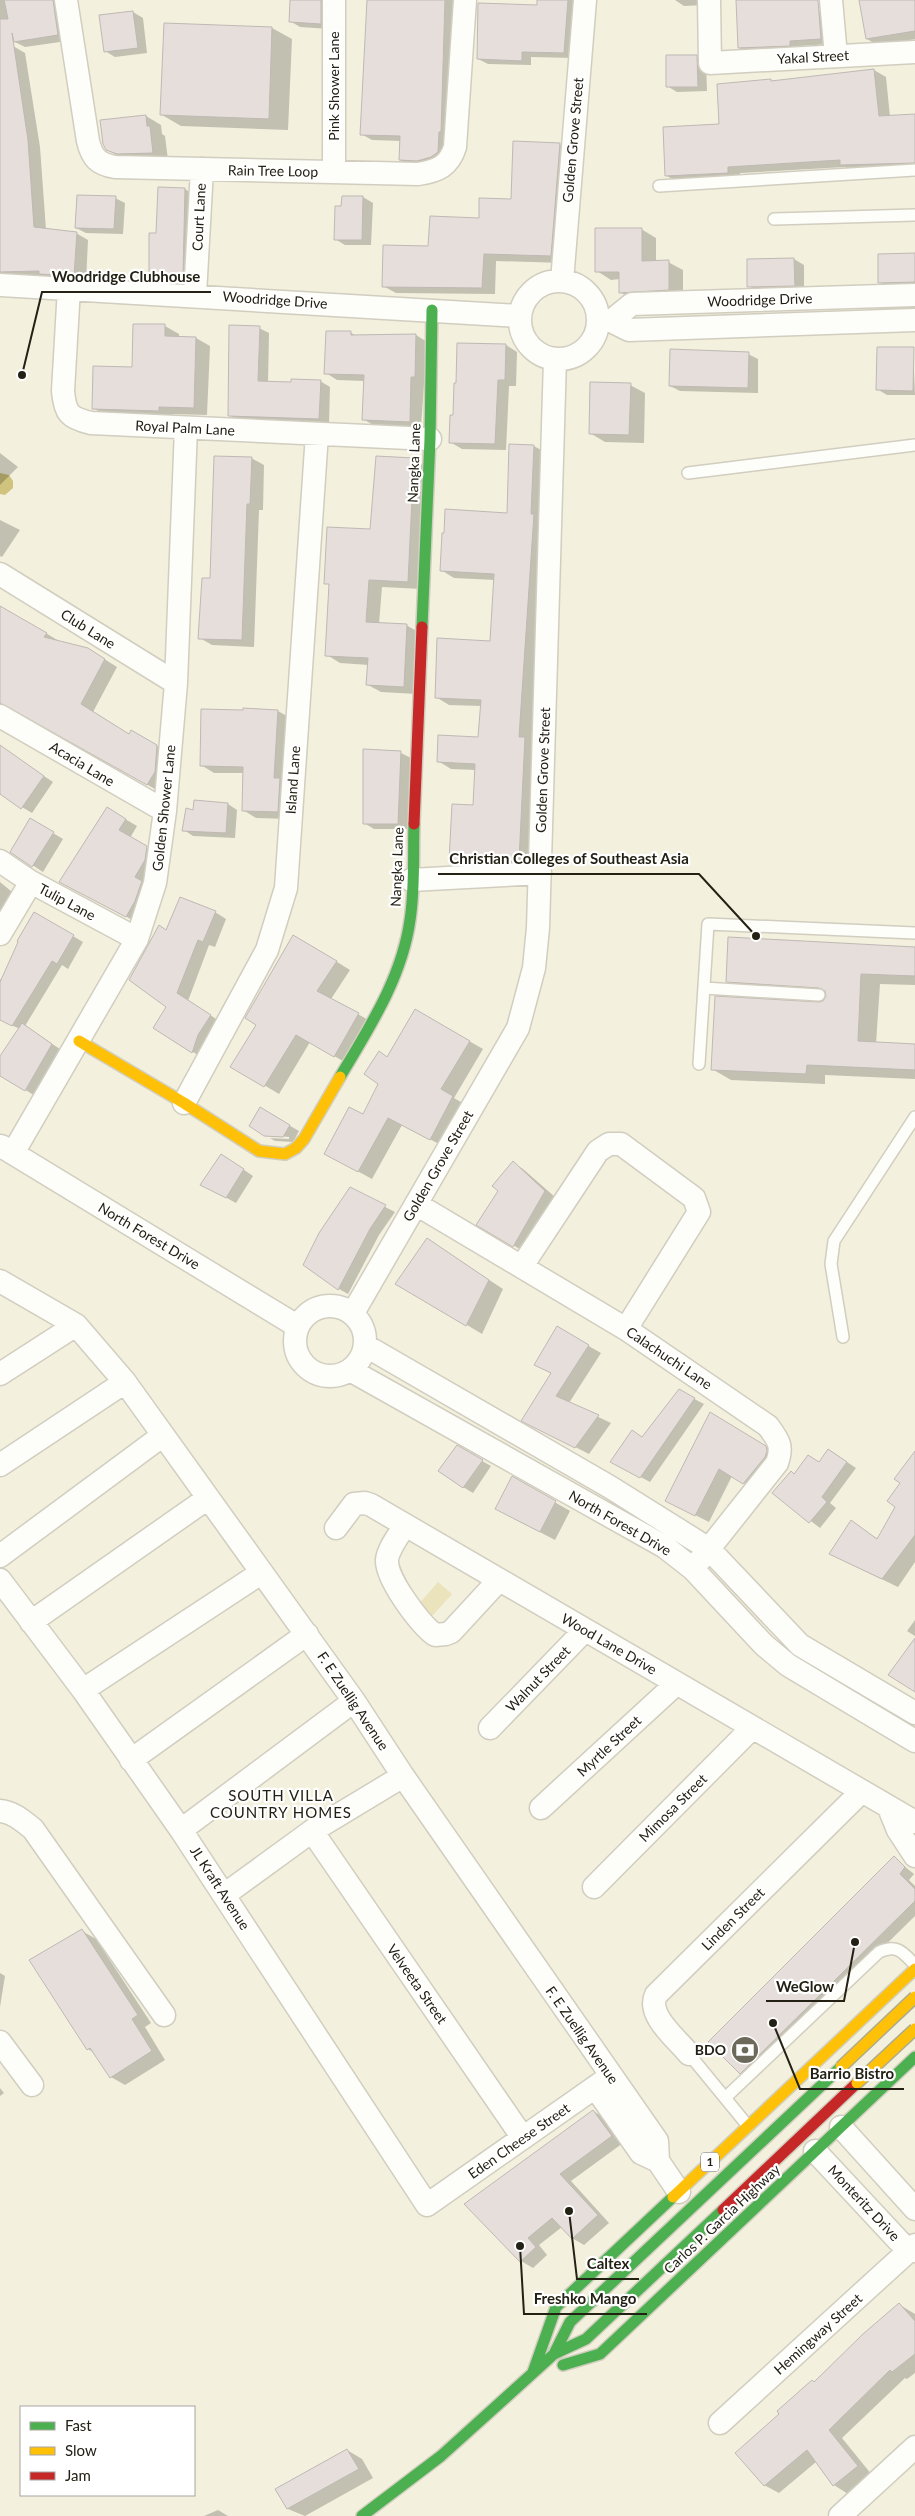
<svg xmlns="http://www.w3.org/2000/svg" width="915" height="2516" font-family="Lato,sans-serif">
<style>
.green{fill:#eae3bc}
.water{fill:#cfc37d}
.shadow{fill:#0003}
.building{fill:#e5deda;stroke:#bfb8b4}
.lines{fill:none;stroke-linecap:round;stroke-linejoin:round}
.lane-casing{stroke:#d1cebf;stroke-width:14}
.street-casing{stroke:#d1cebf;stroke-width:25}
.fast-casing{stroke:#d1cebf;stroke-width:14}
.slow-casing{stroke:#d1cebf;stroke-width:14}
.jam-casing{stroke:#d1cebf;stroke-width:14}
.lane{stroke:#fdfdfa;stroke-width:11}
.street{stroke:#fdfdfa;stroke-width:22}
.fast{stroke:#4caf50;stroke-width:11}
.slow{stroke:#ffc107;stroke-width:11}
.jam{stroke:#c62828;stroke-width:11}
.slow-bridge-casing{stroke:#aeaa8d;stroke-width:14;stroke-linecap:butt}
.slow-bridge{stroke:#ffc107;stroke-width:11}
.labels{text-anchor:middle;stroke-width:4.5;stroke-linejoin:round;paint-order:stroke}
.shield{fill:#fff;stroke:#65635a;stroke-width:1}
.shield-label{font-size:12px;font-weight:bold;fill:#232014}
.street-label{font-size:14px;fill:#232014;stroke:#fff}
.poi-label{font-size:14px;font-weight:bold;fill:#232014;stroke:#fff;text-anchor:end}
.neighbourhood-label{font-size:15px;letter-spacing:1px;fill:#232014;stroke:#fff}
.leader{fill:none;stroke:#232014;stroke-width:2}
.callout-dot{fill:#232014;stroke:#fff;stroke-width:2}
.callout-label{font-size:15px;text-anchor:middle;font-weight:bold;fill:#232014;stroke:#fff;stroke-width:4.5;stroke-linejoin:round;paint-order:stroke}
</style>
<rect width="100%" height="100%" fill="#f3f0de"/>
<path class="green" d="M438,1582l14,12 -20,22 -13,-12z"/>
<path class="water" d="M0,473l9,2 4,6v7l-8,7 -5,-1z"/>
<path class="shadow" d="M0,0h61l6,41 -42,6 -10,-5 -5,-23 -10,1z
M291,0h41l-2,29 -30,-2 -10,-6z
M368,0h90l-11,160 -36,6 -11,-6 1,-19 -29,-1 -11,-6z
M538,0h39l-3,58 -43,-1v8l-43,-1 -10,-5 60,-53z
M675,0h30v5l-21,1z
M770,0h28l30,16 2,28 -31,2v4l-51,3 -9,-5z
M861,0h54v39l-36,7 -12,-7z
M133,12l10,6 4,35 -32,4 -10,-6z
M165,24l107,4 20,11 -4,91 -107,-4 -19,-11z
M13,46l12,7 15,94 6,83 30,3 12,7 -2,42 -86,-5v-229z
M696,57l10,5 1,29 -30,1 -10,-6z
M874,70l12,7 4,40 25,-1v53l-61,2 -9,-4 -105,6v6l-61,4 -12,-7 103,-96 3,2z
M146,116l15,9 1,9 3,2 3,24 -45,-1 -15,-9z
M559,144l13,8 -8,111 -68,-2 -1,33 -99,-1 -13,-7 47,-39 82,-47z
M185,189l9,6 -2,86h-32l-10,-5 7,-42z
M363,197l10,6 -2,42h-26l-10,-6 7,-32z
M115,198l10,5 -2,31 -37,-1 -10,-5z
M641,229l15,9v24h12l15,8v28l-48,3 -15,-9v-13l-9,1 -14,-9z
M915,255v33h-26l-10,-6z
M794,259l10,6v26l-46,1 -9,-6z
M165,326l14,8v4h17l14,8 -3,69 -34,-1v4l-66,-2 -14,-8 40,-40z
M259,328l10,5 -1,50 52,-2 10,6 -1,36 -90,-2 -10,-6z
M351,333l6,3 59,-1 11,7 -6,85 -46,-1 -12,-7 2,-38 -28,-1 -11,-7z
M506,345l11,7 -1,34h-7l-3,64 -44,-1 -12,-7 4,-25z
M913,348l2,47h-28l-10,-6z
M748,354l10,5v34l-78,-2 -10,-5z
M630,385l15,8 -1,50 -39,-1 -15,-9z
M534,446l12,7v70l-14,220 5,3 -5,122 -69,-1 -13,-7 24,-53 2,-37 -25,-1 -13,-8 41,-23 3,-32 -33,-1 -13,-8 55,-55 4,-62 -41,-2 -13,-8 67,-56z
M0,453l18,14 -18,18z
M251,458l13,7 -1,45h-4l-5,137 -42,-2 -12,-7 11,-59z
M413,459l14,8 -5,122 -40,-2 -3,37 27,1 14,8 -3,61 -36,-2 -13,-7 1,-20 -29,-2 -13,-8 4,-69 -5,-3 45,-53z
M0,520l20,10 -18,27 -2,-1z
M0,606l59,35 42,16 16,10 -24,45 37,23 2,-4 38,23 -10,38 -139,-81 -21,-6z
M244,709l34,2 14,8 -1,100 -35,-1 -13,-8 1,-37h-30l-13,-8z
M0,747l53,35 -21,31 -32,-19z
M364,751l37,2 10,5 -3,71h-34l-10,-6z
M228,804l9,6 -2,28 -42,-2 -9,-6 10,-18z
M108,809l29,17 -7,12 28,16 -20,69 -65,-35z
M31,820l32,19 -20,33 -32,-21z
M0,882l17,14 -17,32z
M215,912l11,7 -11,28 -6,-2 -21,56 33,21 -17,37 -50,-32 14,-21 -1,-74z
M34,913l49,29 -15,27 -6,-4 -37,61 41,27 -26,46 -40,-25v-16l20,-29 -20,-9v-41l2,1z
M308,944l42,26 -19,29 41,23 -24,42 -38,-22 -31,52 -47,-28z
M915,948v37l-35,-1 -4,60 39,2v33l-90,-4v9l-94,-4 -19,-11 112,-66 3,-6 -81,-5 -19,-11z
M415,1010l68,39 -29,49 12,7 -21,42 -43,-22 -30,54 -33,-18 41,-78 7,-25z
M261,1109l38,22 -6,11 -18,-1 -5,-3 19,1v-2l-24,-2z
M231,1161l22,15 -17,27 -24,-13z
M513,1163l10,6 32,28 -32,54 -45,-27 22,-33z
M350,1189l45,23 -16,23 -31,59 -9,-5z
M427,1239l76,50 -21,45 -85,-51z
M557,1328l44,25 -32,50 42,20 -22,31 -53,-27 16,-53 -16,-9z
M679,1391l25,13 -54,78 -28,-15z
M724,1421l54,34 -21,36 -25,-15 -23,46 -42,-21z
M457,1447l34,19 -18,27 -10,-6z
M829,1450l27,18 -26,35 6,5 -16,20 -46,-35 21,-18 25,-12z
M915,1455v107l-17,25 -52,-25 5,-40 27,17 19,-32 5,-24z
M513,1478l57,33 -15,29 -44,-23z
M915,1620v16l-8,-5z
M894,1858l20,16 -5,6 6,6v30l-165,162 -9,-5z
M82,1931l14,8 55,84 -6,4 20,33 -40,25 -14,-8 -15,-23 -8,-5z
M0,1973l5,3 -5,31z
M0,2088l4,5 -4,3z
M593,2111l12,7 18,25 -52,38 38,42 -25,22 -12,-7 -10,-11 -23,18 8,10 -14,13 -12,-7 -55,-57z
M900,2305l15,9v59l-8,6 -2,-1 -63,60 30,37 -24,19 -14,-9 -18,-23 -37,31 -15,-8 17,-71z
M347,2450l15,9 11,19 -68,38 -17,-7 -11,-20z
M218,2510l10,6h-24z"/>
<path class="building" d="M4,0h49l5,35 -44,7 -2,-9 16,107 6,87 43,5 -3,44 -35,-2v-3l-39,1v-253h8z
M290,0h31v24l-32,-2z
M367,0h78l-4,132h-2l-1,20 -7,5 -14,4 -18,-1 1,-24 -40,-1z
M537,0h31l-4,53 -42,-1v9l-45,-2 1,-56 59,2z
M736,0h82l3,39 -31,2v5l-52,2z
M859,0h56v31l-49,8z
M133,11l5,37 -34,4 -5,-37z
M164,23l108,4 -3,92 -109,-4z
M666,55h31l1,32h-32z
M874,69l5,47 36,-2v49l-75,2v-5l-112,7v6l-63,3 -2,-49 56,-3 -2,-40 54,-5v2z
M146,115l1,11h3l3,27 -36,1 -11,-4 -3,-6 -3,-24z
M513,141l47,2 -9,113 -67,-2 -2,34 -100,-1 1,-42 45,1 2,-30 49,2v-20l32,1z
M158,187l27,1 -2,88h-34v-43h7z
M77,195l39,1 -2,33 -39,-1z
M342,196h21l-1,44h-28l1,-34h6z
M595,228h47v33l27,-1v30l-50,3v-21h-24z
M915,253v29l-37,1v-29z
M794,258l1,28 -48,1v-28z
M133,324h32v12l31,1 -2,71 -35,-1v4l-67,-2 1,-43 39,1z
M229,325l31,1 -2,55 33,1v-3l30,1 -2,39 -91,-3z
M326,331h25v4l65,-1 -1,43h-4l-1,45 -48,-2 2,-45 -40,-1z
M457,343l49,1 -1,36h-7l-3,64 -46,-1 1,-28h3l1,-32h2z
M877,347h37l-1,44 -37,-1z
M670,349l79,3 -1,36 -79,-2z
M590,382l41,1 -2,52 -40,-1z
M509,444l25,1 -3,69h3l-15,223h6l-6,124 -30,2 -40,-2 3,-57 21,1 2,-41 -38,-2 1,-27 40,2 3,-37 -46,-2 2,-60 53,3 4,-67 -54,-3 2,-38h2l1,-24 62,4z
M214,456l38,1 -2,47h-3l-5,136 -44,-1 4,-61h8z
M376,456l38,2 -6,124 -39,-2 -3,42 41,2 -3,63 -38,-2 2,-27 -43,-2 4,-72h-5l3,-57 43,2z
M0,606l47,27 -3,4 44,11 17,11 -24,45 48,30 2,-4 26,15 -2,27 -8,13 -147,-82z
M243,708l35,2 -4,68h6l-2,34 -36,-1 1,-44 -43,-1 1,-57 42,1z
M0,745l44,31 -23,33 -21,-15z
M363,749l38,2 -3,73h-35z
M194,800l34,3 -2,30 -44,-2 4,-23 7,2z
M107,807l19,12 -7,11 28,16 -2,14 -10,17 7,4 -7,20 -9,16 -67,-35z
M30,818l24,14 -22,35 -22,-15z
M180,897l36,14 -13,31 -5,-2 -21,53 34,22 -13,20 -6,18 -39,-25 13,-21 -37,-27 30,-55 7,5z
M34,912l40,23 -17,29 -5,-3 -40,65 -12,-6v-38l18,-40 -1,-1z
M293,935l44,26 -20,30 42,22 -25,44 -38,-22 -32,52 -34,-20 26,-42 -11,-7z
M728,937l187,10v29l-54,-2 -3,67 57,3v26l-108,-5 -1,9 -95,-4 4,-74 104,6 4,-1 3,-5 -1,-5 -6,-3 -93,-6z
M415,1009l55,32 -29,48 12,7 -23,44 -42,-22 -30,54 -34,-18 25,-47 14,7 15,-30 -14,-10 15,-23 8,6z
M22,1023l30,21 -27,47 -25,-15v-20z
M260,1107l30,18 -7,12 -19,-1 -15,-10z
M221,1154l23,15 -18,29 -26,-13z
M513,1161l32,30 -32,56 -37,-22 22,-34 -6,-5z
M350,1187l36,18 -16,24 -32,61 -35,-25 16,-32z
M427,1238l62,42 -23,46 -71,-42z
M557,1326l32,19 -33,51 43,19 -24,33 -54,-27 30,-48 -17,-8z
M679,1389l16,9 -55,80 -30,-16 22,-32 10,7z
M710,1412l56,34 1,5 -2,6 -22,27 -24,-15 -24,47 -30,-15z
M457,1445l26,15 -20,28 -25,-17z
M828,1449l19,13 -25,35 5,5 -18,21 -37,-30 19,-22 3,3 14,-19 11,7z
M915,1451v84l-33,44 -53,-25 22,-34 26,19 18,-32 -8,-6 13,-18 -6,-4z
M512,1476l44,25 -16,31 -45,-23z
M915,1638v54l-27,-17z
M894,1856l11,11 -5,7 15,15v12l-175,173 -32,-32z
M82,1929l56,86 -6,4 20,32 -42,27 -20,-30 -3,2 -58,-90z
M593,2110l19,26 -52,38 38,41 -26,24 -20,-21 -24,20 8,9 -16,15 -56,-58z
M899,2303l16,18v33l-23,18 -2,-2 -61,60 29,36 -25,20 -26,-36 -43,36 -29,-33 44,-39 -2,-3 35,-31 2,2 49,-48z
M347,2449l12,20 -72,40 -12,-20z"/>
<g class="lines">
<defs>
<path id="lane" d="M659,186l256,-16
M774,219l141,-4
M688,473l227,-28
M704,988l115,7
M699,1064l9,-140 207,9
M843,1337l-12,-73 3,-23 81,-124
M689,2054l59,72
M725,2098l154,-146c18,-8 24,0 36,13"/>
<path id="street" d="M66,0l22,141c4,17 10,23 27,26l303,7c20,-3 31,-8 37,-27l10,-147
M709,0l1,63 205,-11
M831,0l5,56
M334,172v-172
M520 320a39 39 0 1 1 78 0a39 39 0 1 1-78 0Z
M562,281l23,-281
M0,285l519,31
M69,288l-6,103c2,22 6,27 28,32l339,16
M195,295l7,-126
M599,321h12l18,9 286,-10
M611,321l21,-17 283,-9
M0,574l176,109
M0,716l165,95
M0,861l31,21 106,57
M411,880l129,-7
M0,934l31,-52
M184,1103l83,-153 19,-62 31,-454
M1,1146l296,180
M13,1153l124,-214 18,-56 10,-72 11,-128 10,-255
M416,1204l210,125 142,97c11,15 15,20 9,37l-77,97
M522,1266l76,-115 11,-7h12l73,54 5,14 -73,117
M0,1281l76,44 49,57 229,319 49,75 254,365 1,20
M295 1341a35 35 0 1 1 70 0a35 35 0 1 1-70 0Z
M353,1313l165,-285 16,-60 4,-40 17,-569
M366,1346l244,141 99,62 91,96 115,68
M350,1370l315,177 28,22 71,76 24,20 127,76
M0,1374l76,-49
M0,1465l125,-83
M405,1525c-6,10 -17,24 -18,35 -1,19 33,64 48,75l11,-1 5,-2 48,-52
M336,1528l18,-24 11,-1 6,2 544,317
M0,1556l162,-120
M0,1580l83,110 98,140 246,375 184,-129
M31,1622l177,-124
M83,1690l178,-117
M490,1728l95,-98
M131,1760l176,-126
M541,1808l135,-124
M889,1808l9,22 17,26
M0,1811c13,1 23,10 33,18l131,186
M181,1830l173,-129
M312,1831l211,307
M594,1887l158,-159
M224,1895l88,-64 91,-55
M0,2042l32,43
M689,2054c-12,-15 -43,-39 -33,-59l205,-203
M595,2087l46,66 17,8 21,31
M841,2127l74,82
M815,2151l83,89 11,11h6
M720,2423l195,-178
M840,2516l75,-69"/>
<path id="fast" d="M422,627l8,-188 2,-129
M340,1077c29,-49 62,-99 70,-157 5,-31 3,-65 4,-96
M555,2352l15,-30 271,-255
M563,2365l37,-11 315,-297
M533,2372l23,-65 117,-110
M362,2516l79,-60 113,-102 32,-15 137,-129"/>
<path id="slow" d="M79,1041l105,62 75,48 26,3 11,-6 8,-9 36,-62
M673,2197l242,-228"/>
<path id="jam" d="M414,824l8,-197
M723,2210l134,-127"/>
</defs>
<use href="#lane" class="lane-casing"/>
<use href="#street" class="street-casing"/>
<use href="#fast" class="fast-casing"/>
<use href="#slow" class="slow-casing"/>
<use href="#jam" class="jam-casing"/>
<use href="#lane" class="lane"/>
<use href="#street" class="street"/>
<use href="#fast" class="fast"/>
<use href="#slow" class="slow"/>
<use href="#jam" class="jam"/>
<defs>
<path id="slow-bridge" d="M841,2067l74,-70
M857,2083l58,-54"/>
</defs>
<use href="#slow-bridge" class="slow-bridge-casing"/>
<use href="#slow-bridge" class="slow-bridge"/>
</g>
<defs>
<symbol id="bank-disc" viewBox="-11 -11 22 22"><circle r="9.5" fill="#6c695b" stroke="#fff"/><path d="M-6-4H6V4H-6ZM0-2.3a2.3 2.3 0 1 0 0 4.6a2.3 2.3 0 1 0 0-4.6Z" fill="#fff"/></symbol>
</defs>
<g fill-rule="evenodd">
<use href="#bank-disc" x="729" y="2034" width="32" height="32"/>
</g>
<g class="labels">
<rect class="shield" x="701" y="2152.5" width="18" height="19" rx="4"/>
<g class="shield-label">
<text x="710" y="2166">1</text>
</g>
<g class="street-label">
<text transform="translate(813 57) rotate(-3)" y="5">Yakal Street</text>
<text transform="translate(334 86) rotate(-90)" y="5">Pink Shower Lane</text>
<text transform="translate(573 140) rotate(-85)" y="5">Golden Grove Street</text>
<text transform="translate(273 171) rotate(1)" y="5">Rain Tree Loop</text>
<text transform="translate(199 217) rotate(-87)" y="5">Court Lane</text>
<text transform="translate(275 300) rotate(4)" y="5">Woodridge Drive</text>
<text transform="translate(760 300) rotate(-2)" y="5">Woodridge Drive</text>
<text transform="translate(185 428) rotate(3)" y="5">Royal Palm Lane</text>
<text transform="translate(414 463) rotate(-88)" y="5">Nangka Lane</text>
<text transform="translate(88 629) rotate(32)" y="5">Club Lane</text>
<text transform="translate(82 764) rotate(31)" y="5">Acacia Lane</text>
<text transform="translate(543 770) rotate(-88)" y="5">Golden Grove Street</text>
<text transform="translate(293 780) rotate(-86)" y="5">Island Lane</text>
<text transform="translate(164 808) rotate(-84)" y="5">Golden Shower Lane</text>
<text transform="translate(397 867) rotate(-88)" y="5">Nangka Lane</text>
<text transform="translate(67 902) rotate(28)" y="5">Tulip Lane</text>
<text transform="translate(438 1166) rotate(-60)" y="5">Golden Grove Street</text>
<text transform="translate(149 1236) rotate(31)" y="5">North Forest Drive</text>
<text transform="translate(669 1358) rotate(34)" y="5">Calachuchi Lane</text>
<text transform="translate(620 1523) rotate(30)" y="5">North Forest Drive</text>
<text transform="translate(609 1644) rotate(30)" y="5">Wood Lane Drive</text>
<text transform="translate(538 1679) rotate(-46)" y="5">Walnut Street</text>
<text transform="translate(353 1701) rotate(56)" y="5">F. E Zuellig Avenue</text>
<text transform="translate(609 1746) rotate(-43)" y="5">Myrtle Street</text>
<text transform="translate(673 1808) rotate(-45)" y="5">Mimosa Street</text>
<text transform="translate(220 1888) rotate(57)" y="5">JL Kraft Avenue</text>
<text transform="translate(733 1919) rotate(-45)" y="5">Linden Street</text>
<text transform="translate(417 1984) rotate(55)" y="5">Velveeta Street</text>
<text transform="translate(582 2035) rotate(55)" y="5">F. E Zuellig Avenue</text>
<text transform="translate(519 2141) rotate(-35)" y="5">Eden Cheese Street</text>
<text transform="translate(864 2203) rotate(47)" y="5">Monteritz Drive</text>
<text transform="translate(722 2219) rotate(-43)" y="5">Carlos P. Garcia Highway</text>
<text transform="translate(818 2334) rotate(-42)" y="5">Hemingway Street</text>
</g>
<g class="poi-label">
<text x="726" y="2055">BDO</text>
</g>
<g class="neighbourhood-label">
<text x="281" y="1801">SOUTH VILLA<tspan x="281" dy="17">COUNTRY HOMES</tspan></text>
</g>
</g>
<path class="leader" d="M22 375L42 292H211M756 936L699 874H438M855 1942L844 2001H766M773 2023L800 2089H904M569 2211L577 2279H639M520 2246L524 2314H647"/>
<g class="callout-dot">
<circle cx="22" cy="375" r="5"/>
<circle cx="756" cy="936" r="5"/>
<circle cx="855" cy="1942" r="5"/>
<circle cx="773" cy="2023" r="5"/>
<circle cx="569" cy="2211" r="5"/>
<circle cx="520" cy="2246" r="5"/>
</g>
<g class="callout-label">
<text x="126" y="282">Woodridge Clubhouse</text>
<text x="569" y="864">Christian Colleges of Southeast Asia</text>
<text x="805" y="1992">WeGlow</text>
<text x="852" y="2079">Barrio Bistro</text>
<text x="608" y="2269">Caltex</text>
<text x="585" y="2304">Freshko Mango</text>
</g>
<rect x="20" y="2406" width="175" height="90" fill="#ffffff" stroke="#a7a6a1"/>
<rect x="30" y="2422" width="25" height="8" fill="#4caf50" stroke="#a7a6a1"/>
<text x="65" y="2431" font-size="15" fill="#232014">Fast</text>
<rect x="30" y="2447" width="25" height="8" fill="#ffc107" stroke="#a7a6a1"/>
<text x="65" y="2456" font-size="15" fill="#232014">Slow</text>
<rect x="30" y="2472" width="25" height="8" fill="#c62828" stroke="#a7a6a1"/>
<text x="65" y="2481" font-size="15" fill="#232014">Jam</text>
</svg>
